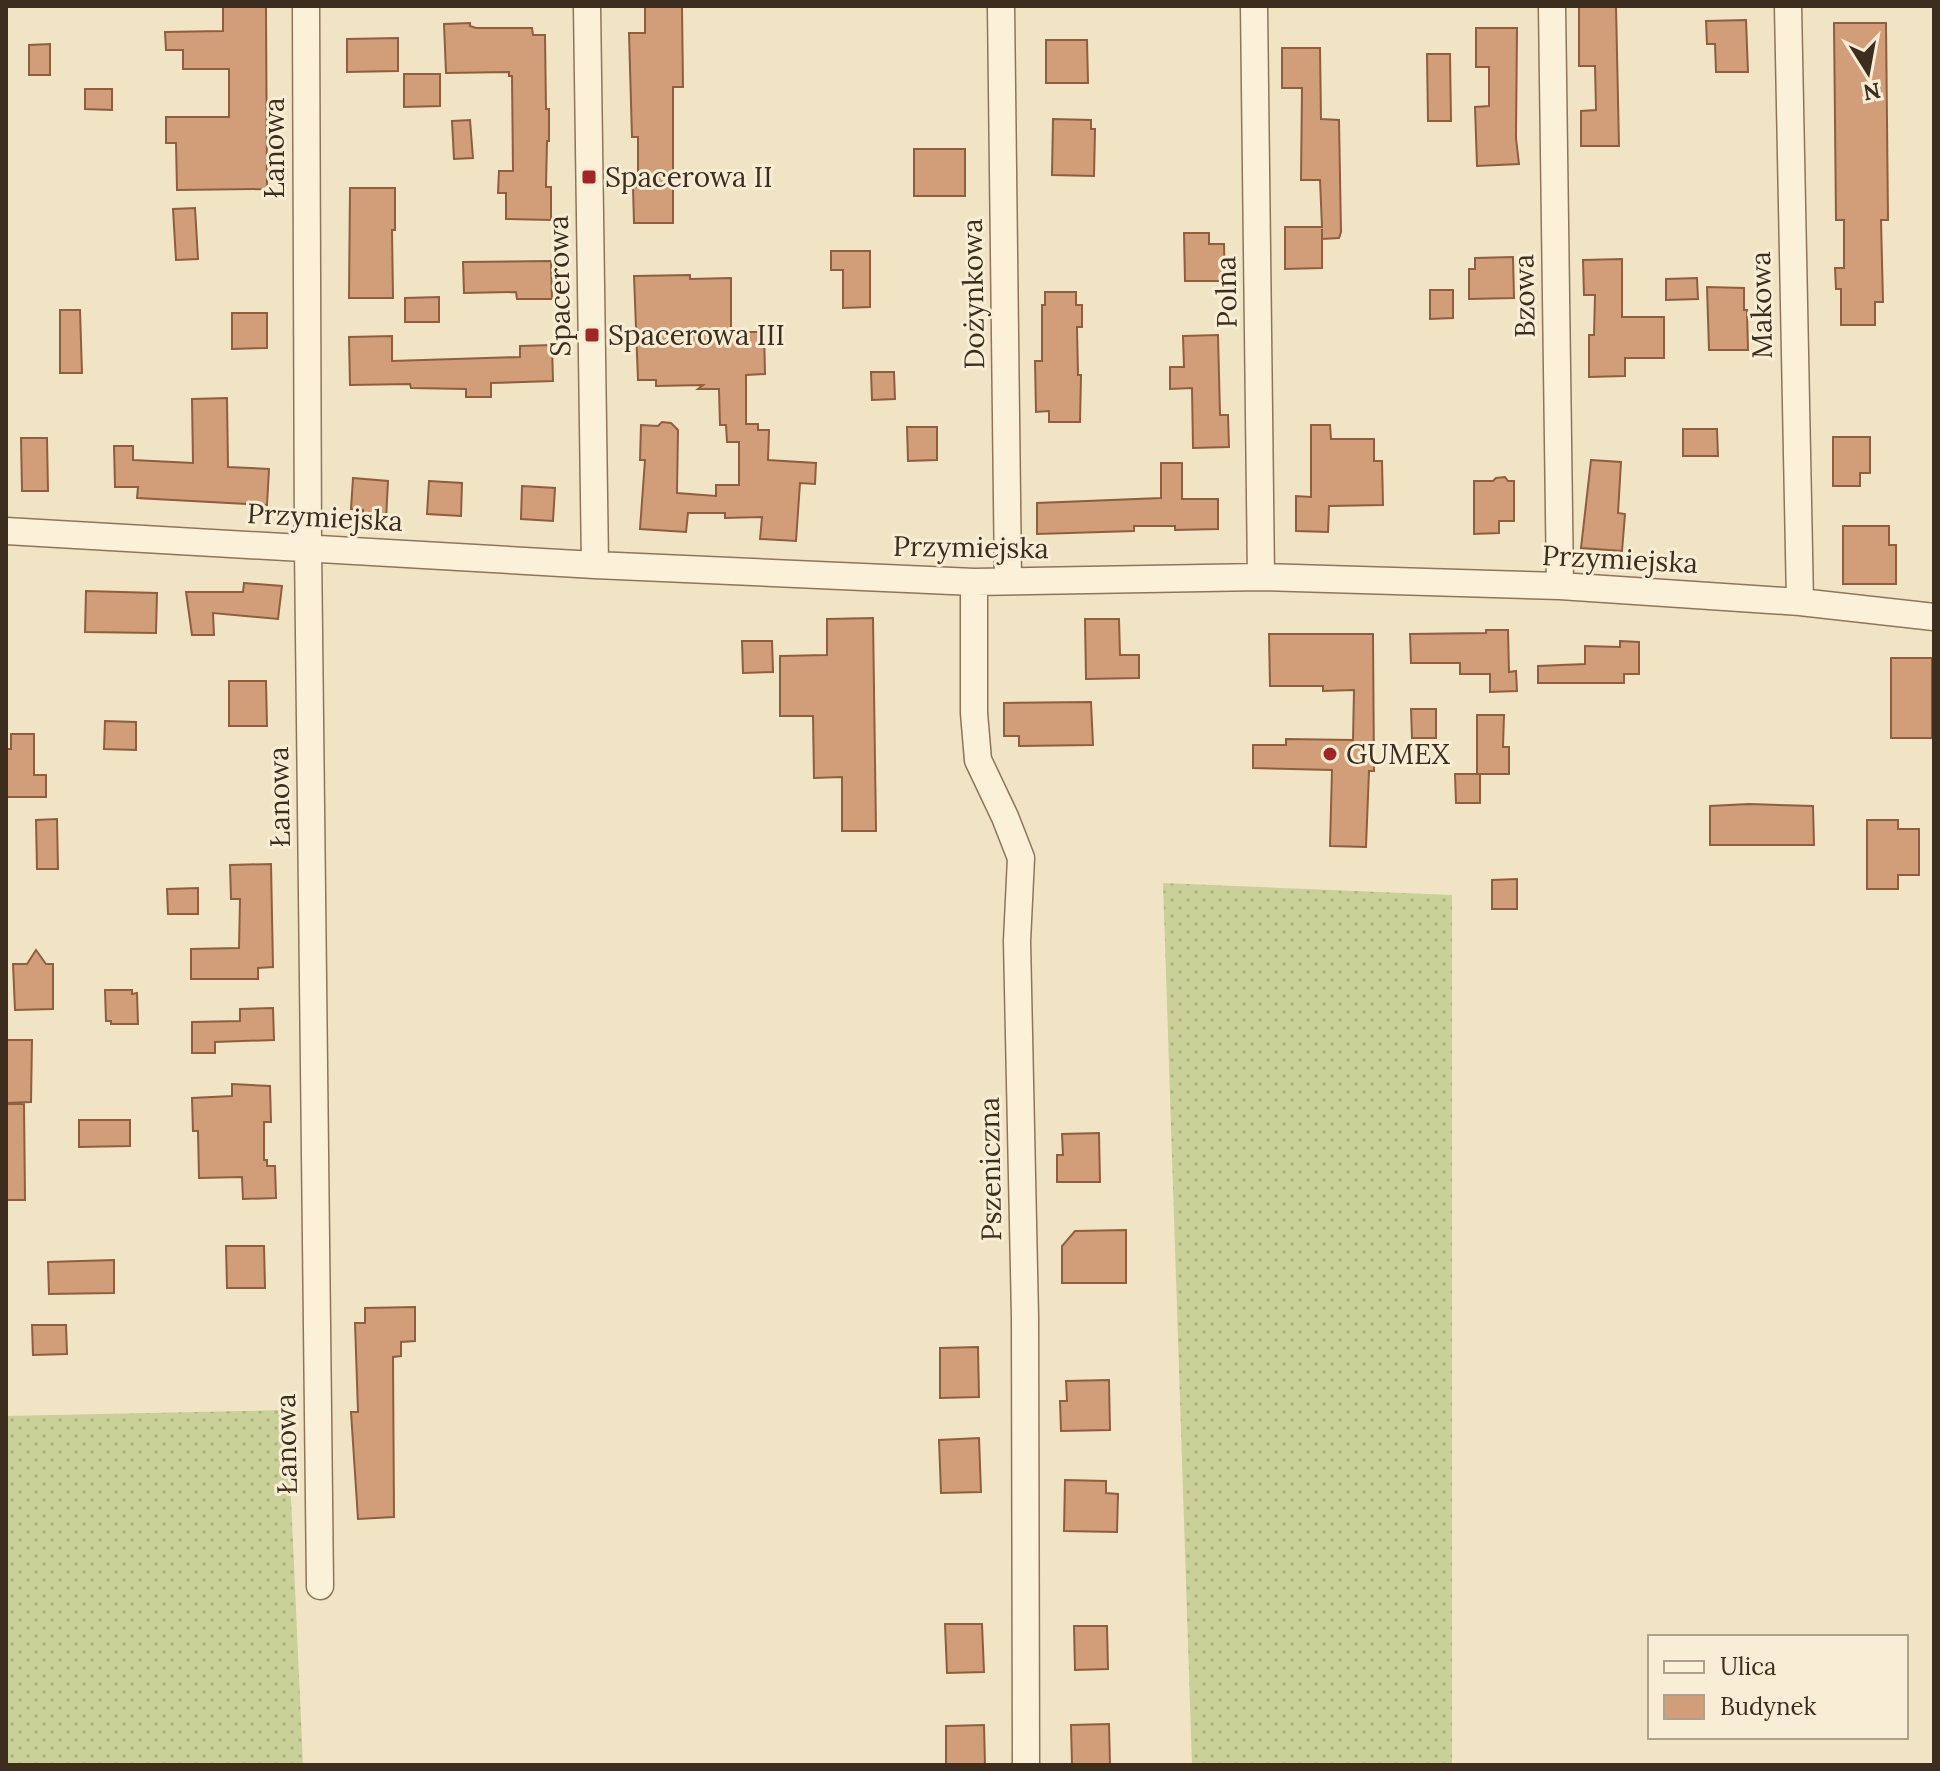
<svg xmlns="http://www.w3.org/2000/svg" width="1940" height="1771" font-family="Lora,serif">
<style>
.grass{fill:url(#grass-dots)}
.building{fill:#d19e79;stroke:#8e5e3e;stroke-width:2}
.lines{fill:none;stroke-linecap:round;stroke-linejoin:round}
.street-casing{stroke:#8d755a;stroke-width:29}
.street{stroke:#fbf1d9;stroke-width:26}
.poi-dot{fill:#a02627;stroke:#f8eed5;stroke-width:3}
.labels{text-anchor:middle;stroke-width:6;stroke-linejoin:round;paint-order:stroke}
.street-label{font-size:28px;fill:#3c2d1e;stroke:#f8eed5}
.poi-label{font-size:28px;fill:#3c2d1e;stroke:#f8eed5;text-anchor:start}
</style>
<defs>
<pattern id="grass-dots" width="8" height="8" patternUnits="userSpaceOnUse" patternTransform="scale(2)"><rect width="8" height="8" fill="#c9d098"/><path d="M2 2h.1M6 6h.1" fill="none" stroke="#aeb383" stroke-width="1.8" stroke-linecap="round"/></pattern>
</defs>
<rect width="100%" height="100%" fill="#f1e4c5"/>
<path class="grass" d="M1163,883l289,12v870h-260z
M287,1410l16,355h-296l-1,-349z"/>
<path class="building" d="M223,6h43l1,183 -90,1 -1,-47h-10v-26h63v-48h-46v-19h-17l-1,-18 58,-1z
M645,6h37l1,81h-10v136h-39l-1,-36h5v-50h-6l-3,-104h16z
M1579,6h37l3,140h-38v-35l15,-1 -1,-44h-16z
M1746,20l2,52h-32l-1,-28h-8l-1,-23z
M470,23v3l6,2h56l1,7h12l1,74h3v32h-2l-1,46h5v33l-45,-1v-26h-8l1,-22h14l-1,-95h-3v-4l-63,1 -2,-49z
M1834,23h52l2,197h-7l2,82h-8v23h-34v-36h-5l-1,-21h9v-48h-8z
M1476,28h41l-1,110 3,26 -42,2 -2,-59 14,-1v-39h-13z
M398,38v33l-51,1v-33z
M1046,40h41l1,43h-42z
M50,44v31h-21v-30z
M1282,48h38l1,71 18,1 2,112 -2,6 -17,1v-10v39l-37,1v-42h37l-2,-47h-19l1,-92h-20z
M1427,54h23l1,67h-23z
M404,74h36v32l-36,1z
M85,89h27v21l-27,-1z
M1053,119l38,1v9h4l-1,47 -42,-1z
M470,120l3,38 -19,1 -2,-38z
M914,149h51v47h-51z
M350,188h45v42h-3l1,68h-44z
M195,208l3,51 -22,1 -3,-51z
M1184,233h25v11h15l1,37h-40z
M831,251h39v56l-27,1v-38h-12z
M1513,257l1,41 -45,1v-30h6v-11z
M1622,259v58h42v41h-39v18l-36,1v-42h5l1,-40h-11l-1,-35z
M551,261l1,38h-35l-1,-7 -52,1 -1,-31z
M690,275v4l41,-1v54h33l1,42 -19,1v49h12v6h11l-1,30 48,3 -1,21 -15,-1 -4,58 -36,-2 2,-22 -37,1v-5h-37l-2,19 -46,-3 5,-69h-5l1,-35 17,1 4,-4 9,1 7,7 -1,63 39,3v-11h23v-43h-12l-1,-17h-6l-1,-36h-21l5,-4 -47,1v-6h-18l-4,-104z
M1697,278l1,21 -32,1v-21z
M1707,287l37,1v22h3l1,40h-39z
M1430,290h23v28l-23,1z
M1045,292h31v13h6v22h-5l1,48h3l-1,47h-31v-11l-13,1 -1,-51h7v-56h3z
M439,297v25h-34v-24z
M60,310h20l2,63h-22z
M232,313h35v35l-35,1z
M1218,335l2,80h8l1,32 -36,1 -1,-60 -22,1v-22h14l-1,-31z
M392,336v25l128,-4v-11l32,-1 1,36 -62,2v14h-25v-8l-55,-1 -1,-4 -60,1 -1,-48z
M871,372h23l1,27 -23,1z
M227,398l1,69 41,2 -2,36 -130,-7 1,-11h-23l-1,-41h19v14l60,3 -1,-64z
M1311,425h19l1,14h43v22h8l1,44 -54,1 -1,26 -32,-1v-35l15,1z
M907,427h30v33l-29,1z
M1683,429h34l1,27h-35z
M1833,437h37v36h-10v13h-27z
M21,438h26l1,53h-26z
M1591,460l30,2 -3,51 7,1 -3,37 -41,-3z
M1161,463h21v36h36v30l-43,1v-4h-41v5l-97,3v-31l124,-5z
M1505,477l3,4h6v40h-15v12l-25,1v-53h19l3,-3z
M353,478l35,3 -2,39 -23,-1v-9l-12,-1z
M429,481l33,2 -1,33 -34,-2z
M522,486l33,2 -2,33 -32,-2z
M1843,526h46v19h7v39h-53z
M244,583l38,3 -4,33 -65,-6 1,22h-22l-6,-43h57z
M86,591l71,2 -1,40 -71,-1z
M873,618l3,213h-34v-54l-28,1 -1,-62h-33v-60l47,-1v-36z
M1085,619h34l1,36h19v23l-53,1z
M1486,630h22l1,42 7,-1 1,20 -27,1v-18h-30v-11h-49l-1,-29 76,-1z
M1269,634h104l1,137h-5l-3,76 -36,-1 2,-76 -79,-2v-23h33v-6l67,1 1,-50 -31,1v-5h-53z
M742,641h30l1,31 -30,1z
M1620,641l19,1v32h-15v9h-86v-17l47,-2v-18l35,1z
M1891,658h41v80h-41z
M229,681h37l1,45h-38z
M1091,702l2,43 -74,1v-10h-15v-33z
M1411,709h25v29h-24z
M1477,715h27l-1,32h6v27h-32z
M105,721l31,1v28l-32,-1z
M11,734h23v41h12v22h-40v-48h5z
M1455,774h25v29h-24z
M1749,804l64,2 1,39h-104v-39z
M57,819l1,50h-21l-1,-49z
M1867,820h31v9h21v46h-21v14h-31z
M271,864l2,103 -15,1v11h-67v-30l48,-1 1,-49h-9l-1,-34z
M1517,879v30h-25v-29z
M198,888v26h-30l-1,-25z
M36,950l10,14h7v45l-38,1 -2,-46h14z
M105,990h27v4l5,-1 1,31h-27v-3h-5z
M273,1008l1,32 -59,2v11h-23v-31l48,-1v-12z
M6,1040h26l-1,62 -25,1z
M232,1084l38,2 1,36h-7v38h3v6h8l1,32 -33,1 -1,-22 -43,1 -1,-47h-5l-1,-33 40,-2z
M6,1104h18l1,96h-19z
M79,1120h51v26l-51,1z
M1099,1133l1,49h-43v-27h6l-1,-21z
M1126,1230v53h-64v-37l13,-15z
M226,1246h38l1,42h-38z
M114,1260v33l-65,1 -1,-32z
M415,1307v34l-14,1v14l-8,1 1,160 -36,2 -7,-107h7l-3,-89h10v-15z
M32,1325h34l1,29 -34,1z
M978,1347l1,50 -39,1v-50z
M1109,1380l1,50 -49,1 -1,-30h7l-1,-20z
M979,1438l2,54 -40,1 -2,-53z
M1065,1480l41,1v12l12,1 -1,38 -53,-1z
M945,1624h37l2,48 -37,1z
M1074,1626h33l1,43 -33,1z
M1109,1724l1,41h-38l-1,-40z
M984,1725l1,40h-39v-39z"/>
<g class="lines">
<defs>
<path id="street" d="M306,6l2,541 12,1039
M587,6l8,559
M1001,6l7,575
M1254,6l7,571
M1552,6l8,580
M1788,6l12,596
M6,531l589,34 379,17 287,-5 299,9 240,16 134,15
M974,582v131l4,47 27,57 16,41 -4,83 8,376 1,448"/>
</defs>
<use href="#street" class="street-casing"/>
<use href="#street" class="street"/>
</g>
<g class="poi-dot">
<rect x="581" y="169" width="16" height="16" rx="4"/>
<rect x="584" y="327" width="16" height="16" rx="4"/>
<circle cx="1330" cy="754" r="8"/>
</g>
<g class="labels">
<g class="street-label">
<text transform="translate(274 148) rotate(-90)" y="10">Łanowa</text>
<text transform="translate(559 286) rotate(-91)" y="10">Spacerowa</text>
<text transform="translate(1226 292) rotate(-91)" y="10">Polna</text>
<text transform="translate(973 294) rotate(-91)" y="10">Dożynkowa</text>
<text transform="translate(1524 296) rotate(-91)" y="10">Bzowa</text>
<text transform="translate(1761 305) rotate(-91)" y="10">Makowa</text>
<text transform="translate(325 517) rotate(3)" y="10">Przymiejska</text>
<text transform="translate(971 547) rotate(1)" y="10">Przymiejska</text>
<text transform="translate(1620 559) rotate(3)" y="10">Przymiejska</text>
<text transform="translate(279 797) rotate(-91)" y="10">Łanowa</text>
<text transform="translate(990 1169) rotate(-91)" y="10">Pszeniczna</text>
<text transform="translate(286 1444) rotate(-91)" y="10">Łanowa</text>
</g>
<g class="poi-label">
<text x="605" y="187">Spacerowa II</text>
<text x="608" y="345">Spacerowa III</text>
<text x="1346" y="764">GUMEX</text>
</g>
</g>
<rect width="1940" height="1771" fill="none" stroke="#3c2d1e" stroke-width="16"/>
<rect x="1648" y="1635" width="260" height="104" fill="#f8eed5" stroke="#ada18c" stroke-width="2"/>
<rect x="1664" y="1661" width="40" height="12" fill="#fbf1d9" stroke="#ada18c" stroke-width="2"/>
<text x="1720" y="1675" font-size="24" fill="#3c2d1e">Ulica</text>
<rect x="1664" y="1695" width="40" height="24" fill="#d19e79" stroke="#ada18c" stroke-width="2"/>
<text x="1720" y="1715" font-size="24" fill="#3c2d1e">Budynek</text>
<g transform="translate(1868 72) rotate(169)" stroke="#f8eed5" stroke-width="6" paint-order="stroke">
<path d="M0-6L14 30L0 20L-14 30Z" fill="#3c2d1e"/>
<text y="-12" font-size="22" font-weight="bold" text-anchor="middle" fill="#3c2d1e">N</text>
</g>
</svg>
